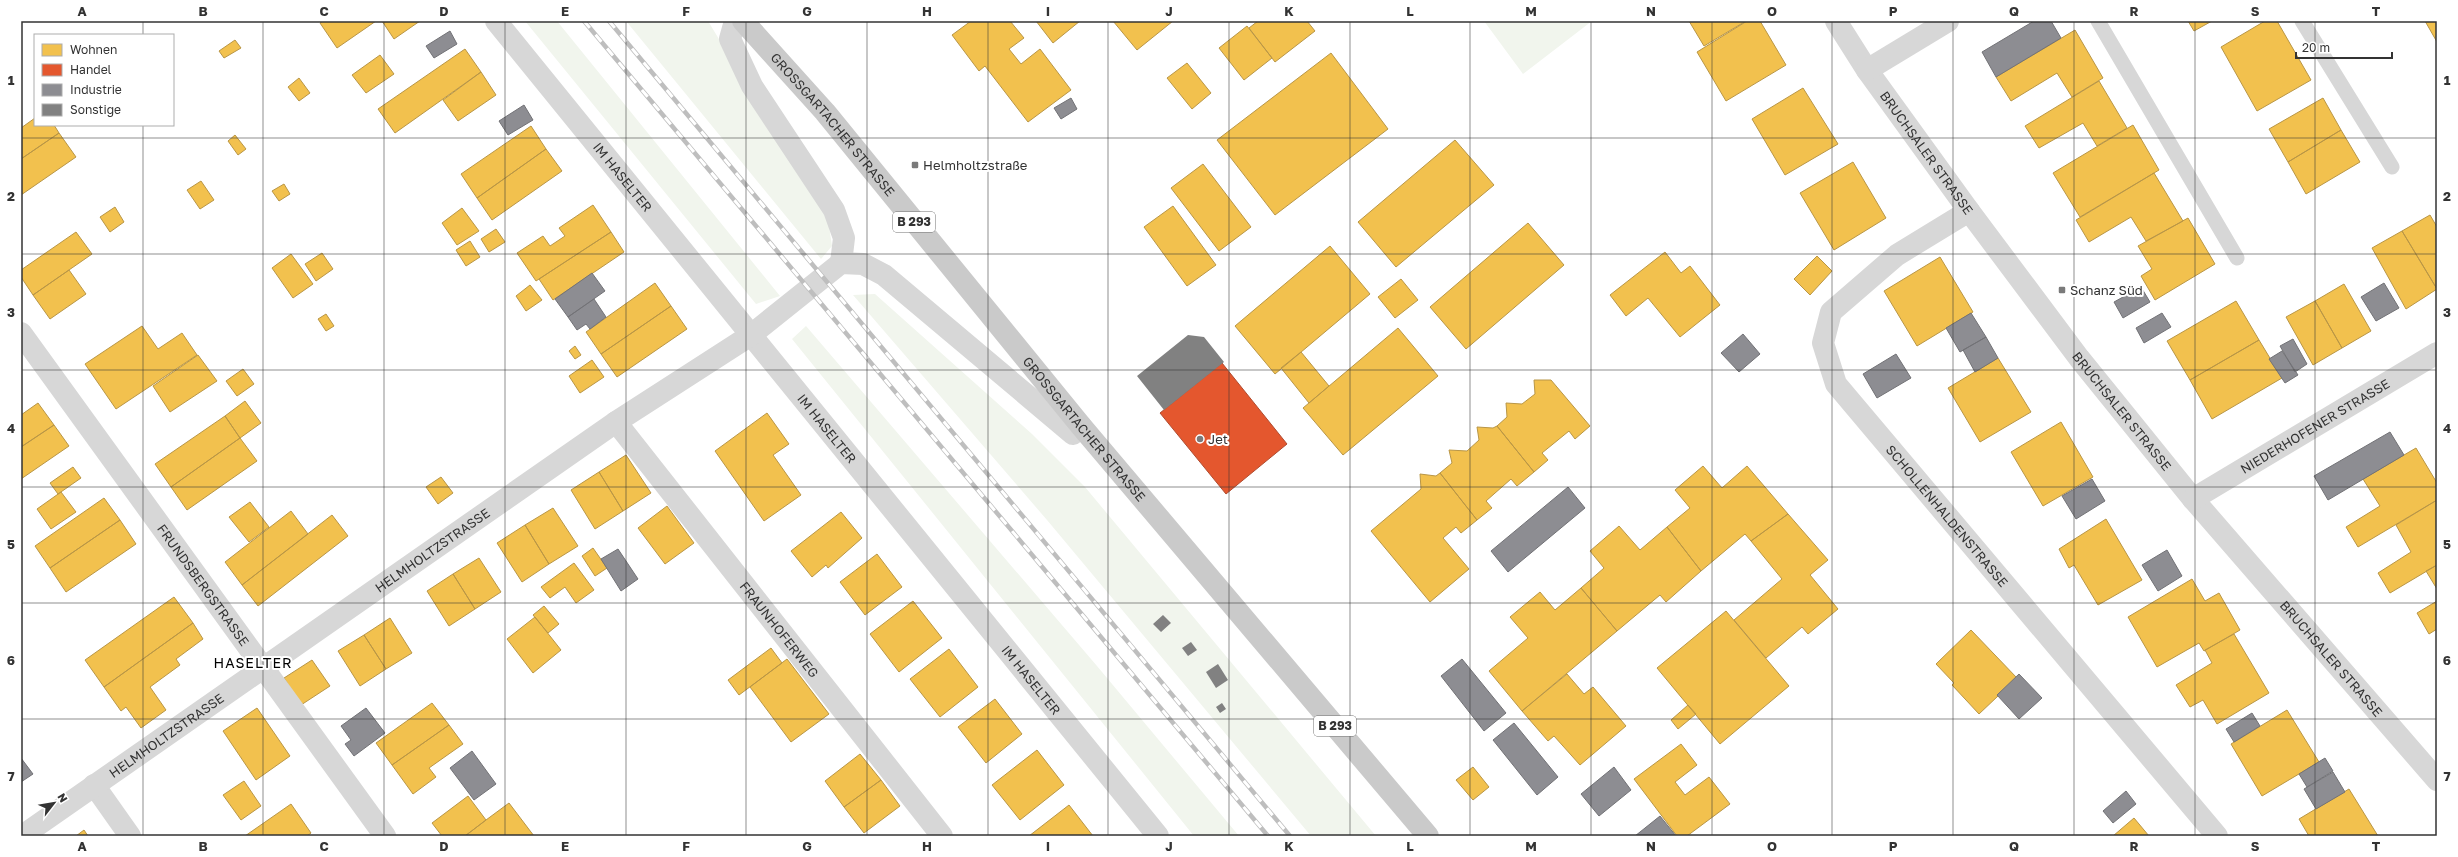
<svg xmlns="http://www.w3.org/2000/svg" width="2458" height="857" font-family="'Golos Text',sans-serif">
<style>
.green{fill:#f1f5ed}
.homes{fill:#f2c14e;stroke:#b99646}
.shops{fill:#e4572e;stroke:#af4c30}
.industry{fill:#8d8d92;stroke:#727276}
.building{fill:#818181}
.lines{fill:none;stroke-linecap:round;stroke-linejoin:round}
.service{stroke:#d7d7d7;stroke-width:15}
.minor{stroke:#d7d7d7;stroke-width:22}
.primary{stroke:#cacaca;stroke-width:22}
.rail-casing{stroke:#bebebe;stroke-width:4.5}
.rail{stroke:#fff;stroke-width:3;stroke-dasharray:9;stroke-linecap:butt}
.grid{fill:none;stroke:#333;stroke-width:1;stroke-opacity:0.55}
.poi-dot{fill:#7a7a7a;stroke:#fff;stroke-width:1.5}
.labels{text-anchor:middle;stroke-width:4;stroke-linejoin:round;paint-order:stroke}
.shield{fill:#fff;stroke:#707070;stroke-width:1}
.shield-label{font-size:12px;font-weight:bold;fill:#333}
.street-label{font-size:13px;fill:#333;stroke:#fff}
.poi-label{font-size:13px;fill:#333;stroke:#fff;text-anchor:start}
.neighbourhood-label{font-size:14px;letter-spacing:1px;fill:#000;stroke:#fff}
.neatline{fill:none;stroke:#333;stroke-width:1.5}
.grid-label{font-size:13px;text-anchor:middle;font-weight:bold;fill:#333}
</style>
<rect width="100%" height="100%" fill="#fff"/>
<path class="green" d="M525,21h32l223,275 -24,8z
M626,21h82l120,198 4,27 -11,13z
M1484,21h108l-69,53z
M875,294l157,140 53,53 291,349h-65l-264,-316 -194,-225z
M806,326l291,340 142,170h-45l-402,-497z"/>
<path class="homes" d="M323,21h53l-39,27 -17,-25z
M382,21h38l-26,18z
M971,21h39l14,17 -15,11 12,15 19,-15 31,41 -43,32 -43,-56 -6,5 -27,-36z
M1036,21h44l-27,22z
M1113,21h60l-36,29z
M1258,21h49l8,10 -40,31 -26,-34z
M1689,21h57l-42,25z
M1747,21h13l26,44 -60,36 -29,-49z
M2188,21h24l-18,10z
M2265,21h12l34,59 -54,31 -36,-64z
M2425,21h12v21z
M1247,26l25,32 -28,22 -25,-32z
M2075,30l28,48 -31,19 -15,-24 -46,28 -15,-24z
M235,40l6,8 -17,10 -5,-7z
M465,49l16,23 -86,61 -17,-24z
M1331,53l57,76 -113,86 -58,-75z
M380,55l14,19 -28,19 -14,-18z
M1187,63l24,30 -19,16 -25,-31z
M481,72l15,23 -38,26 -15,-21z
M299,78l11,15 -11,8 -11,-14z
M2099,81l28,47 -30,18 -14,-23 -44,25 -14,-22z
M1803,88l35,56 -53,31 -33,-56z
M2323,98l18,32 -53,32 -19,-33z
M35,118v7h19l5,8 -38,26v-31z
M2133,125l26,45 -79,47 -27,-44z
M531,126l15,23 -69,49 -16,-24z
M2341,130l19,32 -54,32 -18,-32z
M59,133l17,24 -55,38v-36z
M235,135l11,14 -8,6 -10,-14z
M1455,140l39,45 -98,82 -38,-45z
M546,149l16,22 -70,49 -15,-22z
M1853,162l33,56 -52,32 -34,-57z
M1203,164l48,63 -32,24 -48,-63z
M2154,173l29,48 -37,20 -15,-24 -42,25 -13,-22z
M201,181l13,19 -14,9 -13,-19z
M284,184l6,10 -11,7 -7,-10z
M593,205l18,27 -75,49 -19,-28 26,-17 7,10 15,-10 -6,-8z
M1173,206l43,59 -29,21 -43,-59z
M115,207l9,15 -14,10 -10,-15z
M462,208l17,23 -22,14 -15,-22z
M2430,215l7,12v62l-35,-58z
M2188,218l27,46 -60,36 -14,-24 11,-7 -14,-23z
M1528,223l36,42 -98,84 -36,-42z
M496,229l9,13 -16,10 -8,-13z
M2402,231l35,58 -31,20 -34,-61z
M76,232l16,22 -59,41 -12,-18v-7z
M611,232l13,20 -71,48 -14,-21z
M470,241l10,16 -14,9 -10,-16z
M1330,246l40,48 -95,80 -40,-48z
M1665,252l16,21 9,-7 30,39 -40,32 -32,-39 -22,18 -16,-21z
M322,253l11,16 -17,12 -11,-17z
M291,254l22,30 -20,14 -21,-30z
M1817,256l15,15 -22,24 -16,-16z
M1940,257l33,55 -56,34 -33,-55z
M69,270l17,24 -36,25 -17,-24z
M1401,279l17,21 -23,18 -17,-21z
M655,283l16,23 -70,48 -15,-22z
M2344,284l27,47 -29,17 -27,-47z
M530,285l12,15 -16,11 -10,-15z
M2236,301l23,39 -69,40 -23,-39z
M2315,301l27,47 -29,17 -27,-48z
M671,306l16,23 -70,48 -16,-23z
M326,314l8,12 -8,5 -8,-12z
M142,326l16,23 24,-16 15,22 -81,54 -31,-45z
M1398,328l40,48 -95,79 -40,-47z
M2259,340l23,38 -70,41 -22,-39z
M575,346l6,9 -6,4 -6,-8z
M1301,352l28,34 -20,17 -28,-35z
M198,355l19,26 -47,31 -17,-26z
M1998,358l33,54 -51,30 -32,-54z
M592,360l12,17 -24,16 -11,-17z
M243,369l11,15 -17,12 -11,-15z
M1534,380h17l39,46 -15,13 -6,-8 -27,22 6,7 -14,12 -37,-46 10,-9 -1,-14 16,1 13,-10z
M245,401l16,22 -21,15 -15,-22z
M38,403l16,22 -33,22v-32z
M767,413l22,31 -16,11 28,40 -37,26 -49,-70z
M225,416l15,22 -69,49 -16,-23z
M2061,422l32,55 -50,29 -32,-54z
M54,425l15,21 -48,33v-32z
M1497,426l37,46 -17,14 -6,-7 -25,22 6,7 -15,12 -37,-47 12,-10 -3,-13 18,1 12,-11 -2,-13 16,1z
M240,438l17,23 -70,49 -16,-23z
M2416,448l21,35v17l-79,47 -12,-20 34,-21 -17,-27z
M626,455l25,38 -28,18 -24,-39z
M1703,466l19,22 25,-22 41,48 -37,27 -6,-7 -44,37 -34,-44 23,-19 -15,-18z
M73,467l8,11 -23,16 -8,-11z
M599,472l24,39 -28,18 -24,-39z
M1440,473l37,47 -16,13 -5,-6 -13,11 26,31 -39,33 -59,-71 50,-42 -1,-15 16,2z
M441,477l12,16 -15,11 -12,-17z
M61,492l15,20 -25,17 -14,-20z
M104,498l16,22 -70,48 -15,-22z
M2437,500v65l-47,28 -12,-20 33,-21 -15,-27z
M250,502l19,25 -20,15 -20,-25z
M667,506l27,37 -29,21 -27,-36z
M553,508l25,38 -29,18 -24,-39z
M291,511l17,23 -66,51 -17,-23z
M841,512l21,26 -34,30 -2,-3 -14,12 -21,-26z
M1788,514l40,46 -18,15 28,34 -30,25 -6,-7 -36,31 -32,-38 48,-41 -31,-38z
M332,515l16,21 -90,70 -16,-21z
M2106,519l36,61 -44,25 -24,-40 -5,3 -10,-19z
M120,520l16,24 -70,48 -16,-24z
M525,525l24,39 -27,18 -25,-39z
M1619,526l21,24 27,-23 34,44 -35,31 -6,-7 -43,36 -36,-43 23,-20 -14,-17z
M593,548l14,20 -12,8 -13,-20z
M877,554l25,33 -37,28 -25,-33z
M479,558l22,34 -26,17 -22,-35z
M574,563l20,27 -18,13 -11,-16 -15,11 -9,-11z
M2437,565v24l-11,-18z
M453,574l22,35 -26,17 -22,-35z
M2192,579l13,22 14,-8 21,37 -36,21 -5,-8 -42,24 -29,-50z
M1581,588l36,43 -95,80 -33,-40 39,-33 -18,-21 30,-25 15,18z
M174,597l19,26 -89,64 -19,-27z
M913,601l29,37 -43,34 -29,-38z
M2437,601v28l-8,5 -12,-21z
M544,606l15,18 -11,9 -15,-18z
M1726,611l63,75 -69,58 -63,-76z
M535,617l26,33 -28,23 -26,-34z
M390,618l22,35 -26,16 -22,-34z
M193,623l10,16 -27,20 4,6 -30,22 16,23 -25,18 -15,-21 -5,4 -17,-24z
M1971,630l46,48 -38,36 -27,-29 2,-2 -18,-19z
M2234,634l35,59 -52,31 -14,-24 -13,7 -14,-22 36,-22 -7,-13z
M364,635l22,34 -26,17 -22,-35z
M771,648l11,15 -43,32 -11,-15z
M949,649l29,38 -38,30 -30,-38z
M787,659l42,55 -38,28 -41,-55z
M312,660l18,26 -29,19 -17,-27z
M1567,674l17,20 9,-7 33,39 -46,39 -26,-29 -6,5 -26,-30z
M995,699l27,35 -36,29 -28,-36z
M432,703l17,22 -57,40 -16,-22z
M1688,705l8,9 -18,15 -7,-9z
M257,708l33,48 -34,24 -33,-49z
M2287,710l32,52 -57,34 -31,-52z
M449,725l14,19 -34,24 7,9 -23,17 -21,-29z
M1681,744l16,21 -22,17 10,13 24,-18 21,27 -43,32h-10l-43,-57z
M1037,750l27,35 -44,35 -28,-35z
M860,754l21,26 -37,27 -19,-26z
M1473,767l16,20 -16,13 -17,-20z
M881,780l19,26 -36,27 -20,-26z
M244,781l17,25 -20,14 -18,-25z
M2349,789l29,47h-69l-10,-17z
M468,796l18,24 -21,16h-23l-10,-13z
M509,803l25,33h-69l21,-16z
M291,804l20,29 -4,3h-62z
M1069,805l24,31h-64z
M2134,818l15,18h-36z
M84,830l4,6h-12z"/>
<path class="shops" d="M1222,363l65,81 -61,50 -66,-81z"/>
<path class="industry" d="M2034,21h17l10,17 -65,39 -14,-25z
M450,31l7,13 -23,14 -8,-12z
M1071,98l6,11 -16,10 -7,-11z
M524,105l9,15 -25,15 -9,-14z
M592,273l13,18 -37,26 -13,-18z
M2384,283l15,25 -23,13 -15,-24z
M2141,287l9,15 -27,16 -9,-16z
M594,299l12,18 -16,12 -4,-5 -9,6 -9,-13z
M1971,313l15,24 -26,15 -14,-24z
M2162,313l9,14 -27,16 -8,-15z
M1743,334l17,20 -21,18 -18,-19z
M1986,337l12,21 -23,14 -12,-22z
M2293,339l14,25 -12,8 -15,-26z
M2282,351l16,24 -13,8 -16,-24z
M1896,354l15,24 -34,20 -14,-24z
M2390,432l14,23 -76,45 -14,-24z
M2092,479l13,22 -29,18 -14,-23z
M1568,487l17,21 -77,64 -17,-21z
M618,549l20,30 -17,12 -20,-32z
M2167,550l15,26 -24,15 -16,-26z
M1462,659l44,54 -22,18 -43,-55z
M2019,674l23,24 -23,21 -22,-24z
M366,708l19,25 -31,23 -9,-12 6,-4 -10,-14z
M2252,713l8,13 -26,16 -8,-13z
M1514,723l44,54 -21,18 -44,-55z
M472,751l24,33 -22,16 -24,-32z
M21,758l12,16 -12,8z
M2325,758l8,13 -26,16 -8,-13z
M1614,767l17,23 -32,26 -18,-22z
M2333,772l12,20 -29,17 -12,-20z
M2126,791l10,13 -23,19 -10,-12z
M1660,816l16,20h-41z"/>
<path class="building" d="M1188,335l16,2 20,25 -60,48 -27,-34z
M1163,615l8,8 -10,9 -8,-8z
M1191,642l6,8 -9,6 -6,-8z
M1218,664l10,16 -12,8 -10,-16z
M1222,703l4,6 -6,4 -4,-6z"/>
<g class="lines">
<path class="service" d="M2098,21l139,237
M2302,21l90,146"/>
<g class="minor">
<path id="s1" d="M496,21l662,815"/>
<path d="M735,21l-5,18 22,47 82,124 10,28 -3,25"/>
<path id="s2" d="M1836,21l31,49 102,141 110,147 114,141 244,281"/>
<path d="M1867,70l81,-49"/>
<path id="s3" d="M1969,211l-72,44 -66,57 -8,31 13,41 381,452"/>
<path id="s4" d="M21,333l364,503"/>
<path id="s5" d="M616,422l326,414"/>
<path id="s6" d="M2193,499l244,-146"/>
<path d="M94,785l36,51"/>
<path id="s7" d="M22,836l594,-414 135,-87 90,-72 22,1 21,11 189,159 8,-8"/>
</g>
<path class="primary" id="s8" d="M743,21l82,91 256,314 347,410"/>
<defs>
<path id="rail" d="M584,21l684,815
M609,21l681,815"/>
</defs>
<use href="#rail" class="rail-casing"/>
<use href="#rail" class="rail"/>
</g>
<path class="grid" d="M143,21v14M263,21v815M384,21v815M505,21v815M626,21v815M746,21v815M867,21v815M988,21v815M1108,21v815M1229,21v815M1350,21v815M1470,21v815M1591,21v815M1712,21v815M1832,21v815M1953,21v815M2074,21v815M2195,21v815M2315,21v815M143,125v711M21,138h2416M21,254h2416M21,370h2416M21,487h2416M21,603h2416M21,719h2416"/>
<g class="poi-dot">
<rect x="911" y="161" width="8" height="8" rx="2"/>
<rect x="2058" y="286" width="8" height="8" rx="2"/>
<circle cx="1200" cy="439" r="4"/>
</g>
<g class="labels">
<g class="shield">
<rect x="893" y="212" width="42" height="20" rx="3"/>
<rect x="1314" y="716" width="42" height="20" rx="3"/>
</g>
<g class="shield-label">
<text x="914" y="226">B 293</text>
<text x="1335" y="730">B 293</text>
</g>
<g class="street-label">
<text dy="5" stroke="none"><textPath href="#s8" startOffset="137">GROSSGARTACHER STRASSE</textPath></text>
<text dy="5" stroke="none"><textPath href="#s2" startOffset="160">BRUCHSALER STRASSE</textPath></text>
<text dy="5" stroke="none"><textPath href="#s1" startOffset="201">IM HASELTER</textPath></text>
<text dy="5" stroke="none"><textPath href="#s2" startOffset="484">BRUCHSALER STRASSE</textPath></text>
<text dy="5" stroke="none"><textPath href="#s6" startOffset="142">NIEDERHOFENER STRASSE</textPath></text>
<text dy="5" stroke="none"><textPath href="#s1" startOffset="525">IM HASELTER</textPath></text>
<text dy="5" stroke="none"><textPath href="#s8" startOffset="532">GROSSGARTACHER STRASSE</textPath></text>
<text dy="5" stroke="none"><textPath href="#s3" startOffset="419">SCHOLLENHALDENSTRASSE</textPath></text>
<text dy="5" stroke="none"><textPath href="#s7" startOffset="500">HELMHOLTZSTRASSE</textPath></text>
<text dy="5" stroke="none"><textPath href="#s4" startOffset="311">FRUNDSBERGSTRASSE</textPath></text>
<text dy="5" stroke="none"><textPath href="#s5" startOffset="264">FRAUNHOFERWEG</textPath></text>
<text dy="5" stroke="none"><textPath href="#s2" startOffset="808">BRUCHSALER STRASSE</textPath></text>
<text dy="5" stroke="none"><textPath href="#s1" startOffset="849">IM HASELTER</textPath></text>
<text dy="5" stroke="none"><textPath href="#s7" startOffset="176">HELMHOLTZSTRASSE</textPath></text>
</g>
<g class="poi-label">
<text x="923" y="170">Helmholtzstraße</text>
<text x="2070" y="295">Schanz Süd</text>
<text x="1208" y="444">Jet</text>
</g>
<g class="neighbourhood-label">
<text x="253" y="668">HASELTER</text>
</g>
</g>
<rect width="2458" height="857" fill="none" stroke="#ffffff" stroke-width="44"/>
<rect x="34" y="34" width="140" height="92" fill="#ffffff" stroke="#adadad"/>
<rect x="42" y="44" width="20" height="12" fill="#f2c14e" stroke="#adadad"/>
<text x="70" y="54" font-size="12" fill="#333333">Wohnen</text>
<rect x="42" y="64" width="20" height="12" fill="#e4572e" stroke="#adadad"/>
<text x="70" y="74" font-size="12" fill="#333333">Handel</text>
<rect x="42" y="84" width="20" height="12" fill="#8d8d92" stroke="#adadad"/>
<text x="70" y="94" font-size="12" fill="#333333">Industrie</text>
<rect x="42" y="104" width="20" height="12" fill="#818181" stroke="#adadad"/>
<text x="70" y="114" font-size="12" fill="#333333">Sonstige</text>
<g transform="translate(54 803) rotate(59)" stroke="#ffffff" stroke-width="3" paint-order="stroke">
<path d="M0-3L7 15L0 10L-7 15Z" fill="#333333"/>
<text y="-6" font-size="11" font-weight="bold" text-anchor="middle" fill="#333333">N</text>
</g>
<path d="M2296 52v6h96v-6" fill="none" stroke="#333333" stroke-width="2"/>
<text x="2302" y="52" font-size="12" fill="#333333" stroke="#ffffff" stroke-width="3" paint-order="stroke">20 m</text>
<rect x="22" y="22" width="2414" height="813" class="neatline"/>
<g class="grid-label">
<text x="82" y="16">A</text>
<text x="203" y="16">B</text>
<text x="324" y="16">C</text>
<text x="444" y="16">D</text>
<text x="565" y="16">E</text>
<text x="686" y="16">F</text>
<text x="807" y="16">G</text>
<text x="927" y="16">H</text>
<text x="1048" y="16">I</text>
<text x="1169" y="16">J</text>
<text x="1289" y="16">K</text>
<text x="1410" y="16">L</text>
<text x="1531" y="16">M</text>
<text x="1651" y="16">N</text>
<text x="1772" y="16">O</text>
<text x="1893" y="16">P</text>
<text x="2014" y="16">Q</text>
<text x="2134" y="16">R</text>
<text x="2255" y="16">S</text>
<text x="2376" y="16">T</text>
<text x="11" y="85">1</text>
<text x="2447" y="85">1</text>
<text x="11" y="201">2</text>
<text x="2447" y="201">2</text>
<text x="11" y="317">3</text>
<text x="2447" y="317">3</text>
<text x="11" y="433">4</text>
<text x="2447" y="433">4</text>
<text x="11" y="549">5</text>
<text x="2447" y="549">5</text>
<text x="11" y="665">6</text>
<text x="2447" y="665">6</text>
<text x="11" y="781">7</text>
<text x="2447" y="781">7</text>
<text x="82" y="851">A</text>
<text x="203" y="851">B</text>
<text x="324" y="851">C</text>
<text x="444" y="851">D</text>
<text x="565" y="851">E</text>
<text x="686" y="851">F</text>
<text x="807" y="851">G</text>
<text x="927" y="851">H</text>
<text x="1048" y="851">I</text>
<text x="1169" y="851">J</text>
<text x="1289" y="851">K</text>
<text x="1410" y="851">L</text>
<text x="1531" y="851">M</text>
<text x="1651" y="851">N</text>
<text x="1772" y="851">O</text>
<text x="1893" y="851">P</text>
<text x="2014" y="851">Q</text>
<text x="2134" y="851">R</text>
<text x="2255" y="851">S</text>
<text x="2376" y="851">T</text>
</g>
</svg>
